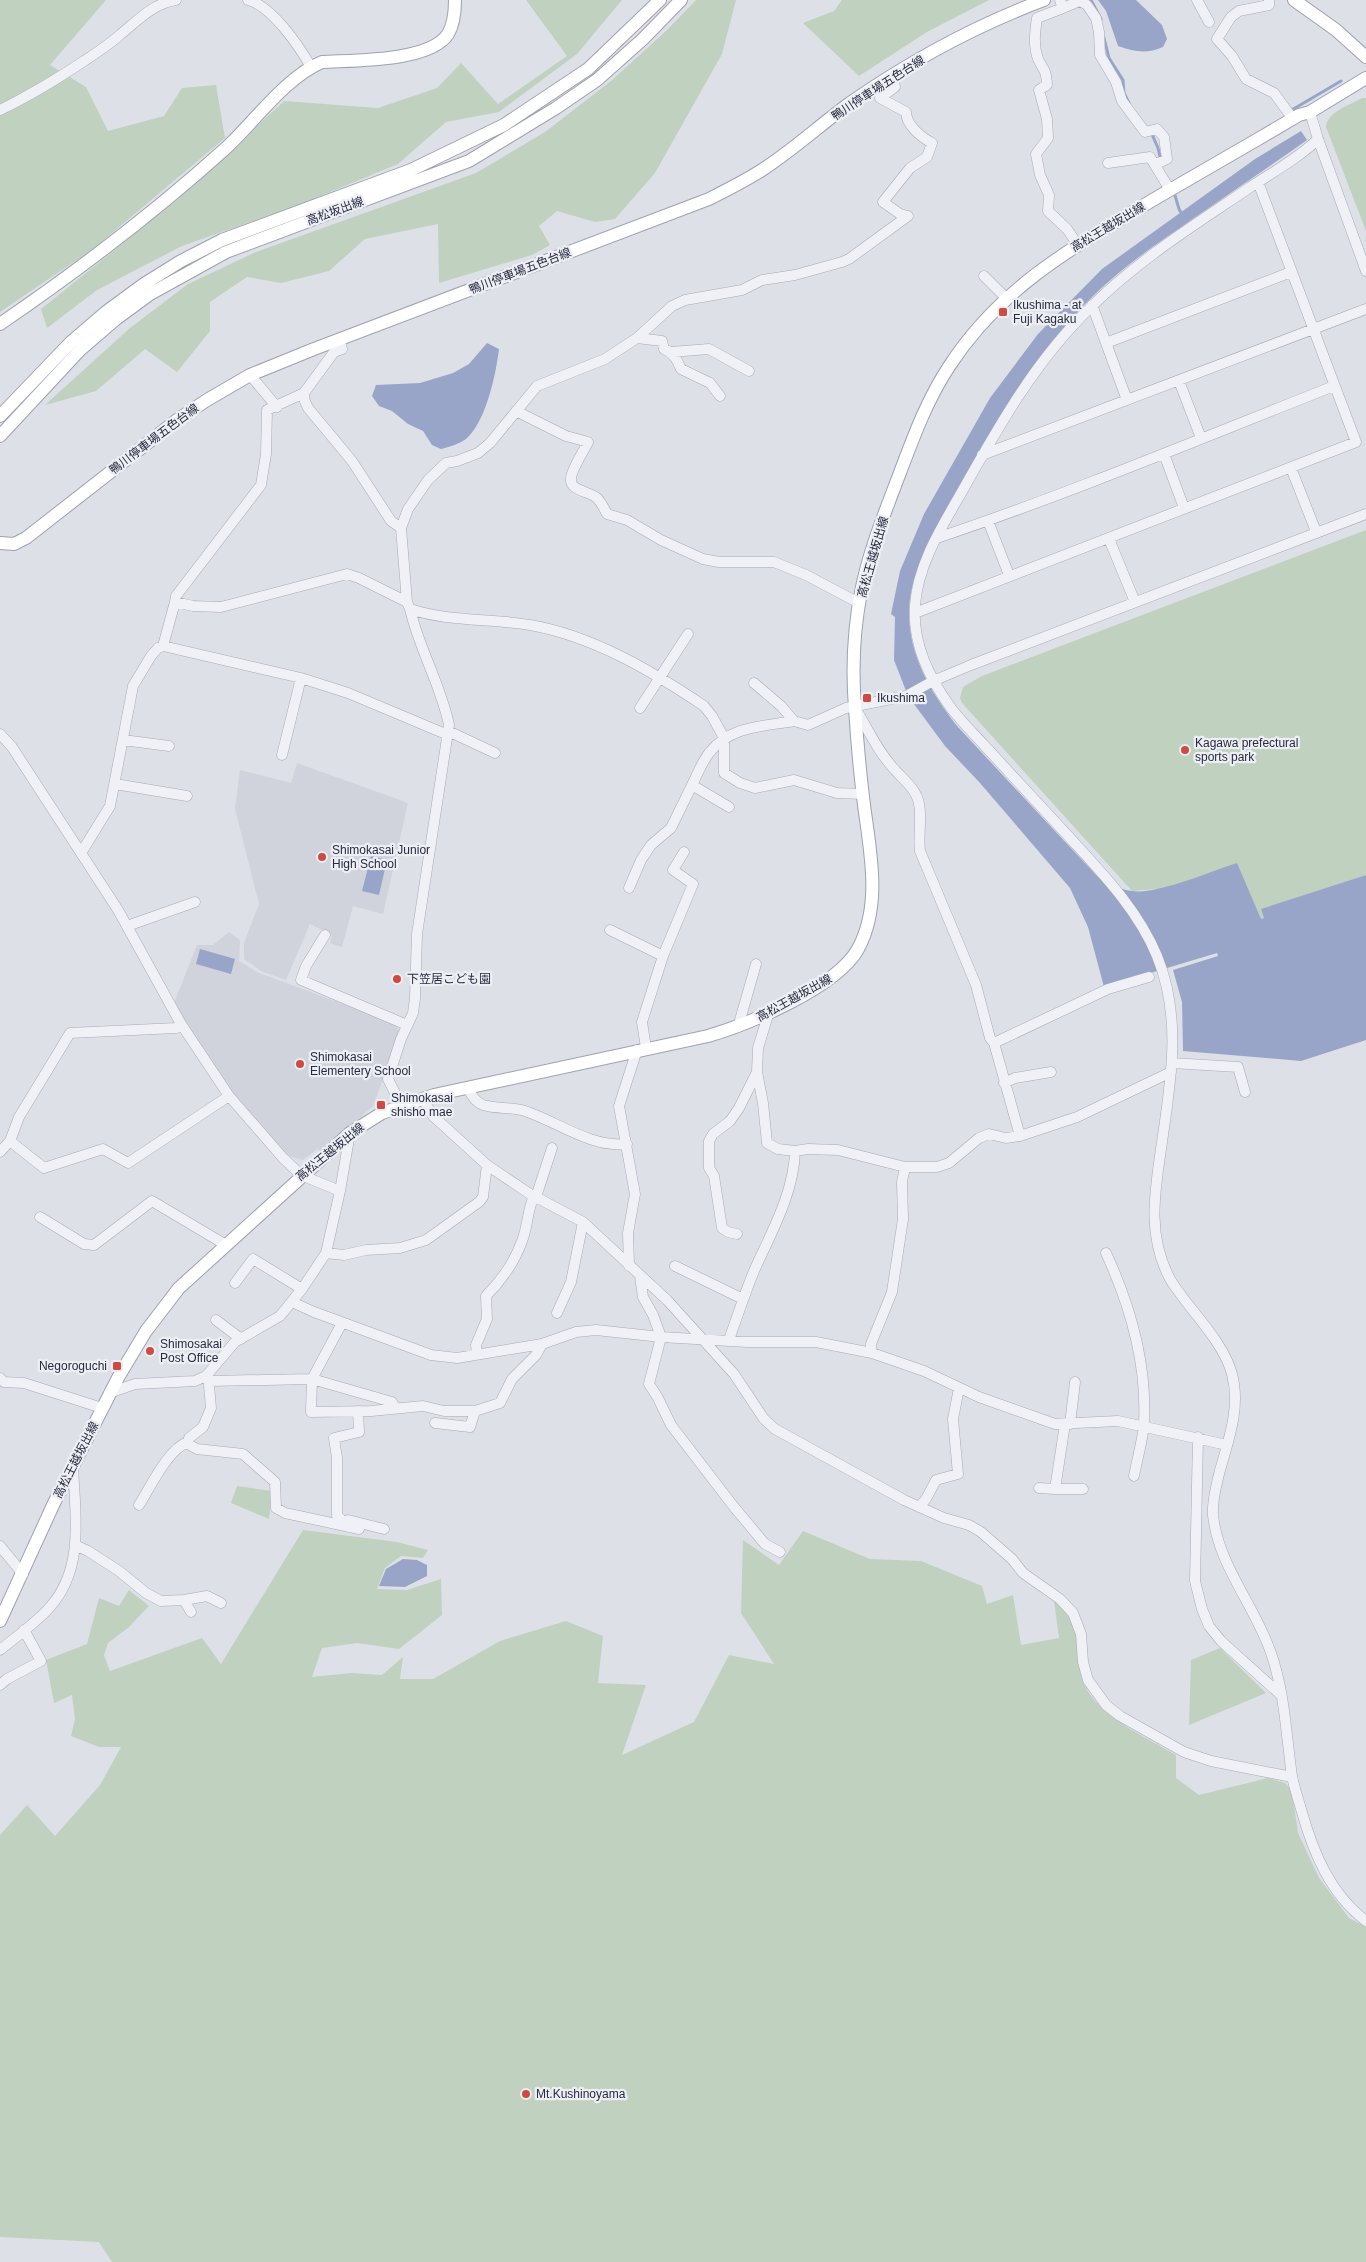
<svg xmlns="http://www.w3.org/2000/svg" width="1366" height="2262" font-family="Arial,'Noto Sans JP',sans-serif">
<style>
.built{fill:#d0d2dc}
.green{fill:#c0d1bf}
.water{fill:#99a5c8}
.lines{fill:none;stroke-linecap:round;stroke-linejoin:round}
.stream{stroke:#99a5c8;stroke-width:3}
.minor-casing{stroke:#a7aab4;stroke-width:11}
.major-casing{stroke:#9da1b3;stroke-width:14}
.minor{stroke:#f0f1f6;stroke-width:10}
.major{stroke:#fff;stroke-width:12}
.poi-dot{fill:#cd4b42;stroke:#edeff5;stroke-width:2}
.labels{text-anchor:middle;stroke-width:4.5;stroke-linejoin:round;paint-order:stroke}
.street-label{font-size:12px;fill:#272b3e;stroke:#edeff5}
.poi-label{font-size:12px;fill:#272b3e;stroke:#edeff5;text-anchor:start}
</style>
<rect width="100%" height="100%" fill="#dee0e7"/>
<path class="built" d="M297,763l111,40 -25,111 -30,-8 -11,41 -12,-4 2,-8 -22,-11 -24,56 -25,-9 -17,-12v-16l15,-39 -24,-95 5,-39 51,13z
M229,932l11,8 -1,21 20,12 136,50 5,10 -27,73 -52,46 -4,-3 -14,11 -18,-5 -54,-60 -57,-92 23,-58h16z"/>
<path class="green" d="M0,0h106l-56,65 36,22 22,44 56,-15 18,-28 34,-3 9,53 -132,111 -93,63z
M526,0h96l-45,54 -78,58 -53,10 -48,42 -97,40 -119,42 -85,44 -50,38 -6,-19 137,-110 106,-98 94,7 59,-20 24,-25 37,41 69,-48z
M696,0h40l-14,54 -67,119 -40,46 -20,3 -38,-11 -18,15 11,19 -18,10 -93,28 -1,-59 -73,15 -36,32 -48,12 -34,-6 -37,25v29l-33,41 -32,-23 -49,42 -51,14 85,-77 58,-44 68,-32 220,-79 69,-41 66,-51 55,-50z
M842,0h147l-62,32 -68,44 -56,-53 31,-12z
M1362,98h4v133l-40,-104c1,-15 24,-22 36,-29z
M1366,530v345l-104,34 2,9 -3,1 -105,-30 -24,2 -170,-188 -2,-5 3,-11 19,-11z
M237,1486l35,5 -3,28 -38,-16z
M303,1530l94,12 31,8 -5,8 -22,-2 -16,12 -8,21 30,1 34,-11 1,36 -43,34 -42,-6 -35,5 -10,29 40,-4 30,2 21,-18 -3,22h33l67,-38 66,-20 37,15 -5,47 48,2 -24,70 72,-33 35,-67 45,9 -33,-51 2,-73 36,25 24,-34 67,28 51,2 61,25 5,18 26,-9 8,50 38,-7 -5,-37c5,4 13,10 16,16 11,20 5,46 14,67 15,33 62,53 92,71v23l23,17 69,-17 17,5 7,8 6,42 21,45 30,40 17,9v335h-1254l-13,-20 -99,-5v-402l27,-30 28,31 45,-51 21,-38h-22l-28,-11 4,-17 -3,-24 -18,8 -8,-43 41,-16 12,-46 20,8 10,-16 20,16 -20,21 -21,16 -4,12 6,16 92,-33 19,26z
M1220,1648l46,45 -77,32 2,-65z"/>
<path class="water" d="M1098,0h38l26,25 5,14 -4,8c-16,7 -28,5 -45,-1l-12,-35z
M1301,131l6,9c-37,26 -75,52 -113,78 -36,25 -72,49 -103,80 -56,56 -96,125 -134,194 -21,37 -47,76 -48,120 0,44 21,79 48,114l139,149c11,7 23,15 36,16 24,4 80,-20 105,-28l24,56 3,-1 -3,-9 105,-34v165l-65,21 -118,-10 -1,-49 -9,-32 45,-14 -1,-3 -113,34 -16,-60 -18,-39 -90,-105 -35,-37 -37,-50 -14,-36 1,-43 -4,-3 9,-43 24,-57 66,-116 48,-64 64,-65 153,-110z
M487,343l12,6c-3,25 -13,73 -33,90 -7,5 -17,8 -25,10l-9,-4 -9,-14 -15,-7 -16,-13 -13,-5 -7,-10 4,-11 44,-2 33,-10 16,-9z
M371,856l16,4 -8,35 -17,-4z
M200,949l35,10 -4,15 -35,-10z
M403,1559l14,1 10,5v11l-22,11 -26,-1 7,-17z"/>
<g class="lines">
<path class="stream" d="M1091,0l10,19
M1104,38l5,20 14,22 1,13 5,10
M1290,111l51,-30
M1151,132l7,16 3,13
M1174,192l5,17 4,7"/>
<defs>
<path id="minor" d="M248,0c24,6 51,46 63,67
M1060,0l3,8 17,-7 7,4 9,13 3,14 1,23 16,27 6,19 23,31 12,-3 7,8 3,22 -11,5
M1197,0l12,22
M1269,0v5l-30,6 -8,6 -14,22 15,17 14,23 28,14 19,26
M1063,8l-26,10c-2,14 -4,27 1,41 6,12 8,10 9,26l-8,5 8,29 1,19 -12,16 4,21 9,20 -1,16 19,18 11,16
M892,77l3,10 -15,11 26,14c0,13 15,25 26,31l-5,14 -17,11 -27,34 17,12 8,2
M0,110c29,-14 57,-31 84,-49 12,-8 26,-17 37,-27 17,-14 33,-31 55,-34
M1310,112l8,27 48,132
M1318,139c-19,19 -47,34 -69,49 -53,36 -111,72 -157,118 -56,53 -95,123 -132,189 -20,35 -42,70 -45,110 -3,38 14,73 36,103 10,13 22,25 33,37 29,31 57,62 86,93 33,36 68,72 87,118 24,59 15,118 6,179 -7,51 -18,97 7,144 18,30 53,61 62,95 9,34 -4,67 -13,100 -3,13 -7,27 -6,41 5,50 42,91 58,138 14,40 15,82 21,123 2,11 6,22 9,33 12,43 29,85 65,112
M1108,163l42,-6 20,33
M984,276l22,22
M1092,305l35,95
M637,338l25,3 2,8c10,4 13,11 17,20l29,14 10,13
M339,339l3,10 -8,3 -30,41v6l4,9 44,53 39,60 10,7 7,-19 20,-29 18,-17 11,-2 21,-8 12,-10 47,-57 68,-27 32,-21 35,-32 13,-6 57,-10 20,-10 33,-5 47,-13 7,-3 59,-43
M1106,343l185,-71
M671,352l38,-3 40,22
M250,375l27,32
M1179,381l22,57
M516,411l50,25 22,6c-4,9 -16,26 -17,36 -2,13 18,13 26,20 4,4 7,10 10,16l20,6 34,20 42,19 16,3h55l32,13 53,28
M1164,454l20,54
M982,455l384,-146
M1291,468l24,61v4
M988,521l21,54
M401,528l6,74 3,7c39,13 80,9 120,16 63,11 122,46 174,81l8,10 12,22v35l16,10 15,5 39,-8 43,13 26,1
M937,538c134,-45 265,-100 397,-152
M1109,539l26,63
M175,602l1,-6 85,-111 5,-31 1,-44 37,-17
M915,613l441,-171 -98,-260
M163,646l138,32 47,15 100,42
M754,683l27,23 13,15 14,4 38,-17 60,-12 27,-15 38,-16 395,-151
M640,708l48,-74
M855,708c13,21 23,44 40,62 9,10 22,20 24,34 3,15 -1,32 1,47l56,134 14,53 4,5 26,93
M448,731l47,22
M0,734l12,13 106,163 63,114 48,72 54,62 18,17 39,16
M123,740l46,6
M282,755l19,-77
M115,784l72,12
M729,807l-37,-22c5,-10 10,-23 17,-32 23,-28 52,-26 85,-32
M81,853l29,-47 23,-120 18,-30 7,-8 5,-2 12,-44 18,4 28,1 126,-33 12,4 48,24
M629,888l12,-28 10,-15 20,-17 21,-43
M127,926l68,-24
M610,930l53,26
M325,935l-19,31 -5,14 106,45
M769,1012l-11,36 -1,24 6,31 4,40 11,6 17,2
M738,1027l18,-63
M994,1043l114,-54 41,-12
M646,1048l-4,-26 21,-66 30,-72 -20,-14 11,-18
M1172,1063l66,4 7,25
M1004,1083l11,-5 36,-6
M468,1088c3,7 7,14 15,17 13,4 29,2 42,6 33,11 66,37 102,33
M423,1099l10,17 54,49 43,29 53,28 84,78 67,74 30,45 11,10 129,71 40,18 25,7 12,7 31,27 11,14 37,26 13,14 8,21 2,28 5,18 18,25 14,11 64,36 27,9 81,16
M403,1104l-8,-11 -7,-14 13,-40 12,-26 2,-15 2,-64 32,-209c-8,-40 -30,-76 -39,-116
M10,1141l9,-24 51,-84 106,-5 5,-4
M0,1152l10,-11 34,27 59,-19 25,14 101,-67
M905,1167l-3,15 1,37 -11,73 -21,52 1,9 52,18 55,26 76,27 63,-3 109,24
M536,1197l16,-49
M40,1217l44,27 10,1 58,-44 74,44
M737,1234l-9,-2 -6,-4 -8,-52 -5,-8v-27l4,-7 17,-13 9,-13 18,-36
M326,1253l18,2 22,-5 34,-2 26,-8 53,-38 4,-5 4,-32
M1106,1253c24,52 41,112 38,170 -1,17 -7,36 -10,53
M629,1266l-1,-33 7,-39 -16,-88 18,-56
M675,1266l68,33
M640,1276l3,21 10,18 8,22 -12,47 9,14 13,27 63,82 31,37 15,8
M235,1283l18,-24 49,30
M292,1302l22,10 117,43 26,3 85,-14 34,-12 20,-2 65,7 86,5h69l56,11
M557,1313l14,-31 12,-60
M216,1320l25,19
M342,1323l-30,56 -1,33 60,-1 52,-5 21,5h31
M729,1340c8,-23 16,-47 25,-69 17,-38 40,-78 41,-120l13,-2 30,1 67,17h32l12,-4 30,-25 10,-4 17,4 14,-2 57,-19 94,-45
M477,1354l-1,-9 11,-26 -1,-23c16,-16 28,-33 36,-55 6,-15 5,-30 12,-45
M208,1374l3,34 -8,19 -14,11 -1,6 9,5 46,5 32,28 1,26 9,5 74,16
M0,1378l4,4 20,1 78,25
M209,1381l103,-2 80,23 3,6
M109,1393l26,-9 60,-3 11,-5 29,-34 45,-26 22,-27 24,-36 14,-62 10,-58
M435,1423l35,4 5,-16 25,-8 12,-24 24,-24 6,-11
M1070,1424l5,-42
M1198,1437l-3,144 7,28 7,17 12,15 60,54
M1039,1488l16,1 10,-65
M1055,1489h28
M139,1505c12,-19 29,-56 49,-63
M919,1507l7,-8 10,-19 22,-6 -5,-55 6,-31
M348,1520l36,9
M340,1525v-7l-3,-2v-58l-3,-20 25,-6 -1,-21
M75,1545l13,6 31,20 27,22 15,8 23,-1 7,12
M0,1546l23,28
M184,1600l23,-4 14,7
M0,1650c17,-14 36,-27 50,-43 35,-39 25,-93 23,-141
M0,1685l7,-6 34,-18 -17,-31"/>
<path id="major" d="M1294,0l42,30 30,27
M0,324c79,-54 155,-112 226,-176 29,-27 60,-71 96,-86 31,-2 108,0 126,-28 6,-10 7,-23 7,-34
M0,416l71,-74 35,-30 38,-28 37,-23 41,-21 189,-70 93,-45 84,-56 72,-69
M0,436l80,-86 36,-31 34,-25 76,-42 243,-91 87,-53 41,-28 46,-41 38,-39
M0,543l14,1 12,-6 151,-118 30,-20 43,-25 64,-26 395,-150c18,-9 36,-18 53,-29 31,-20 58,-45 88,-67 59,-41 127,-78 194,-103
M0,1621l54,-118 65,-127 27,-45 33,-43 171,-155 32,-20 52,-18 274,-59c41,-12 129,-49 150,-87 24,-44 12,-98 6,-144 -4,-32 -7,-65 -9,-97 -3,-38 -1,-80 6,-116 8,-42 25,-82 40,-122 14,-37 27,-72 49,-105 51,-78 123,-118 201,-164 50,-29 99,-57 148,-86l11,-3 56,-34"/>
</defs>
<use href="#minor" class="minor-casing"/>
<use href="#major" class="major-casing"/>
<use href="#minor" class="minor"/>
<use href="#major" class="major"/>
</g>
<g class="poi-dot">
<rect x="998" y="307" width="10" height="10" rx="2.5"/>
<rect x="862" y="693" width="10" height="10" rx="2.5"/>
<circle cx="1185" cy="750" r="5"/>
<circle cx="322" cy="857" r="5"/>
<circle cx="397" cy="979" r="5"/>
<circle cx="300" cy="1064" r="5"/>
<rect x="376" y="1100" width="10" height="10" rx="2.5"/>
<circle cx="150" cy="1351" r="5"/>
<rect x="112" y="1361" width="10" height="10" rx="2.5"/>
<circle cx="526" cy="2094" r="5"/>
</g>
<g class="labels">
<g class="street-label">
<text transform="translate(878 88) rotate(-33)" y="4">鴨川停車場五色台線</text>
<text transform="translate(335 211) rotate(-20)" y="4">高松坂出線</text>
<text transform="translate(1108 227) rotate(-31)" y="4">高松王越坂出線</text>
<text transform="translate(520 271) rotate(-21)" y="4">鴨川停車場五色台線</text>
<text transform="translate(154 439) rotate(-37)" y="4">鴨川停車場五色台線</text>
<text transform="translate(873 557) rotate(-74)" y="4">高松王越坂出線</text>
<text transform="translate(794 998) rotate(-29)" y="4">高松王越坂出線</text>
<text transform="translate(330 1152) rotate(-39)" y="4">高松王越坂出線</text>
<text transform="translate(76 1460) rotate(-63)" y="4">高松王越坂出線</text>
</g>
<g class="poi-label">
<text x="1013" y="309">Ikushima - at<tspan x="1013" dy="14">Fuji Kagaku</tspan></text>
<text x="877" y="702">Ikushima</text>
<text x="1195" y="747">Kagawa prefectural<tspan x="1195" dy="14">sports park</tspan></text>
<text x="332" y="854">Shimokasai Junior<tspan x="332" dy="14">High School</tspan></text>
<text x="407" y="983">下笠居こども園</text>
<text x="310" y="1061">Shimokasai<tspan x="310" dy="14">Elementery School</tspan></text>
<text x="391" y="1102">Shimokasai<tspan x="391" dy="14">shisho mae</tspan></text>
<text x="160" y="1348">Shimosakai<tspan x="160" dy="14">Post Office</tspan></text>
<text x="107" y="1370" text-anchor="end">Negoroguchi</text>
<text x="536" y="2098">Mt.Kushinoyama</text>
</g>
</g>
</svg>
